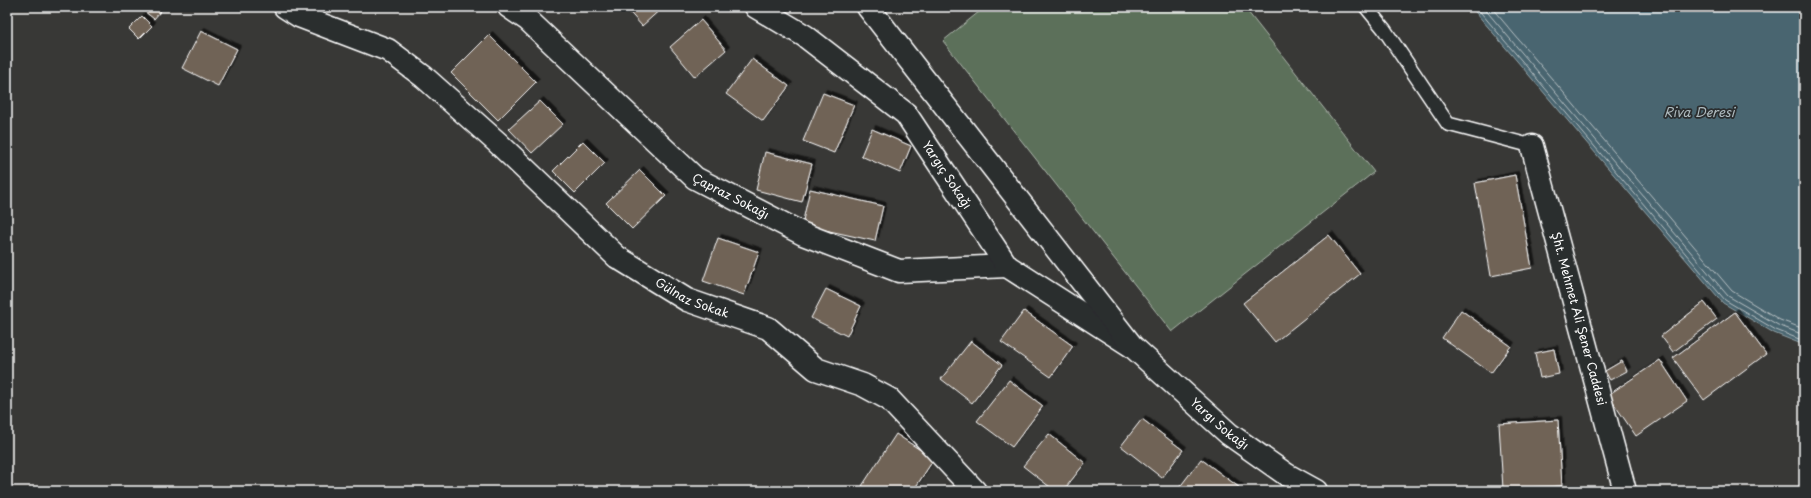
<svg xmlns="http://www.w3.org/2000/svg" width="1811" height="498" font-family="'Playpen Sans',sans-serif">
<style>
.green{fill:#5b6f5a;stroke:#adb7ac}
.water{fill:#4a656f;stroke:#92a3a9}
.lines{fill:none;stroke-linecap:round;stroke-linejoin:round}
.shore{stroke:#b7c1c5;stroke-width:1}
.building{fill:#706357;stroke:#fff;filter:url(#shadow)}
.service-casing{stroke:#fff;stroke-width:16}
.minor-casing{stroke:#fff;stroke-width:25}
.secondary-casing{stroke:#fff;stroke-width:25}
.service{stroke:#2a2d2e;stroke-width:13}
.minor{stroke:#2a2d2e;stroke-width:22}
.secondary{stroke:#2a2d2e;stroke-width:22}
.labels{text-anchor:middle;stroke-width:3.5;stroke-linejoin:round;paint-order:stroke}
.street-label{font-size:12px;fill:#fff;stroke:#2a2d2e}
.water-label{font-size:13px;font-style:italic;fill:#aebabe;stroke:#2a2d2e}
</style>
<defs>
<filter id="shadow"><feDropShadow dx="3.5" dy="-3.5" stdDeviation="0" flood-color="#0009"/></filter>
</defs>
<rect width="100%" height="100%" fill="#383836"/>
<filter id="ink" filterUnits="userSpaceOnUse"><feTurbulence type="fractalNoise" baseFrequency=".025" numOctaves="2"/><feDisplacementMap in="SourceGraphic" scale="8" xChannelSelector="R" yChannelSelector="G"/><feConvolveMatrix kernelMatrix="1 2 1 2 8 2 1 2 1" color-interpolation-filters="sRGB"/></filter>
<g filter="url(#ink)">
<path class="green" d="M985,7h259l130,165 -202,160 -229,-291z"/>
<path class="water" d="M1471,7h333v338l-30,-12 -51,-30z"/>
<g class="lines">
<path class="shore" d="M1476,7l249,293 51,30 28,11
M1483,7l245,289 50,29 26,10
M1491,7l241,284 48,29 24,9"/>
</g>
<path class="building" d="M139,7h25l-10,12z
M625,7h38l-21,19z
M142,16l10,10 -13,13 -10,-10z
M701,20l25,30 -31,27 -25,-30z
M201,31l36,18 -19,37 -36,-18z
M489,35l47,47 -38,38 -47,-47z
M752,59l37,27 -26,35 -37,-27z
M823,93l31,12 -20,48 -31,-12z
M540,101l23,23 -31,29 -23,-24z
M872,129l39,17 -11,27 -39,-17z
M583,141l22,22 -30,30 -22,-22z
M765,152l47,12 -10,38 -46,-12z
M640,170l26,26 -34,33 -26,-26z
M1515,175l17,93 -41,8 -16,-93z
M810,189l73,17 -8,35 -73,-16z
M1329,235l31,39 -85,68 -32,-39z
M718,238l41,14 -15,43 -41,-14z
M826,289l35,17 -14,30 -36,-18z
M1704,302l13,17 -44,33 -12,-16z
M1461,310l50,36 -20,27 -49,-35z
M1024,311l49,35 -22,31 -50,-35z
M1735,312l31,42 -62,46 -31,-42z
M971,341l31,24 -30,38 -31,-24z
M1554,349l5,25 -19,4 -5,-25z
M1660,360l27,41 -51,35 -28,-41z
M1622,361l5,10 -17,9 -5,-9z
M1009,380l34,26 -31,41 -35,-26z
M1142,419l41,31 -21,28 -41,-32z
M1558,420l4,66 -59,3 -4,-65z
M896,434l38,25 -21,32h-43l-8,-5z
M1049,434l36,29 -22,28h-8l-32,-25z
M1201,459l39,29 -2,3h-55l-4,-3z"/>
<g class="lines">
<defs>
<path id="service" d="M1366,7l18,22 64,95 84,22"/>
<g id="minor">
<path id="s1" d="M285,7l14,9 89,34 36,27 74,66 119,114 70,43 81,28 48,41 47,16 26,14 86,92"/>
<path id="s2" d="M509,7l19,13 167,158 108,56 96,37 108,-5"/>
<path id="s3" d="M756,7l49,29 101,78 101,152 123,79"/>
<path id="s4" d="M1532,146l93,345"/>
</g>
<g id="secondary">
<path id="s5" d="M868,7l264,339 97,88 58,41 29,16"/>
</g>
</defs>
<use href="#service" class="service-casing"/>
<use href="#minor" class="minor-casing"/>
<use href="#secondary" class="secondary-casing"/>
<use href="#service" class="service"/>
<use href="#minor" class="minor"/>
<use href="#secondary" class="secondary"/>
</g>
</g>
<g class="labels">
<g class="street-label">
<text dy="4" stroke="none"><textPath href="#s3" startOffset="258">Yargıç Sokağı</textPath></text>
<text dy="4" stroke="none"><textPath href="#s2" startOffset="293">Çapraz Sokağı</textPath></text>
<text dy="4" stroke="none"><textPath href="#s1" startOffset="507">Gülnaz Sokak</textPath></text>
<text dy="4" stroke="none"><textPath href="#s4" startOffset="179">Şht. Mehmet Ali Şener Caddesi</textPath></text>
<text dy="4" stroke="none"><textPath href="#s5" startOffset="547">Yargı Sokağı</textPath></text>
</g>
<g class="water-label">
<text x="1699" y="117">Riva Deresi</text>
</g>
</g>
<rect width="1811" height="498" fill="none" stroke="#2a2d2e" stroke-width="24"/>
<rect x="12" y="12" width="1787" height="474" fill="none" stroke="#fff" stroke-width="1.5" filter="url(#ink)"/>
</svg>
